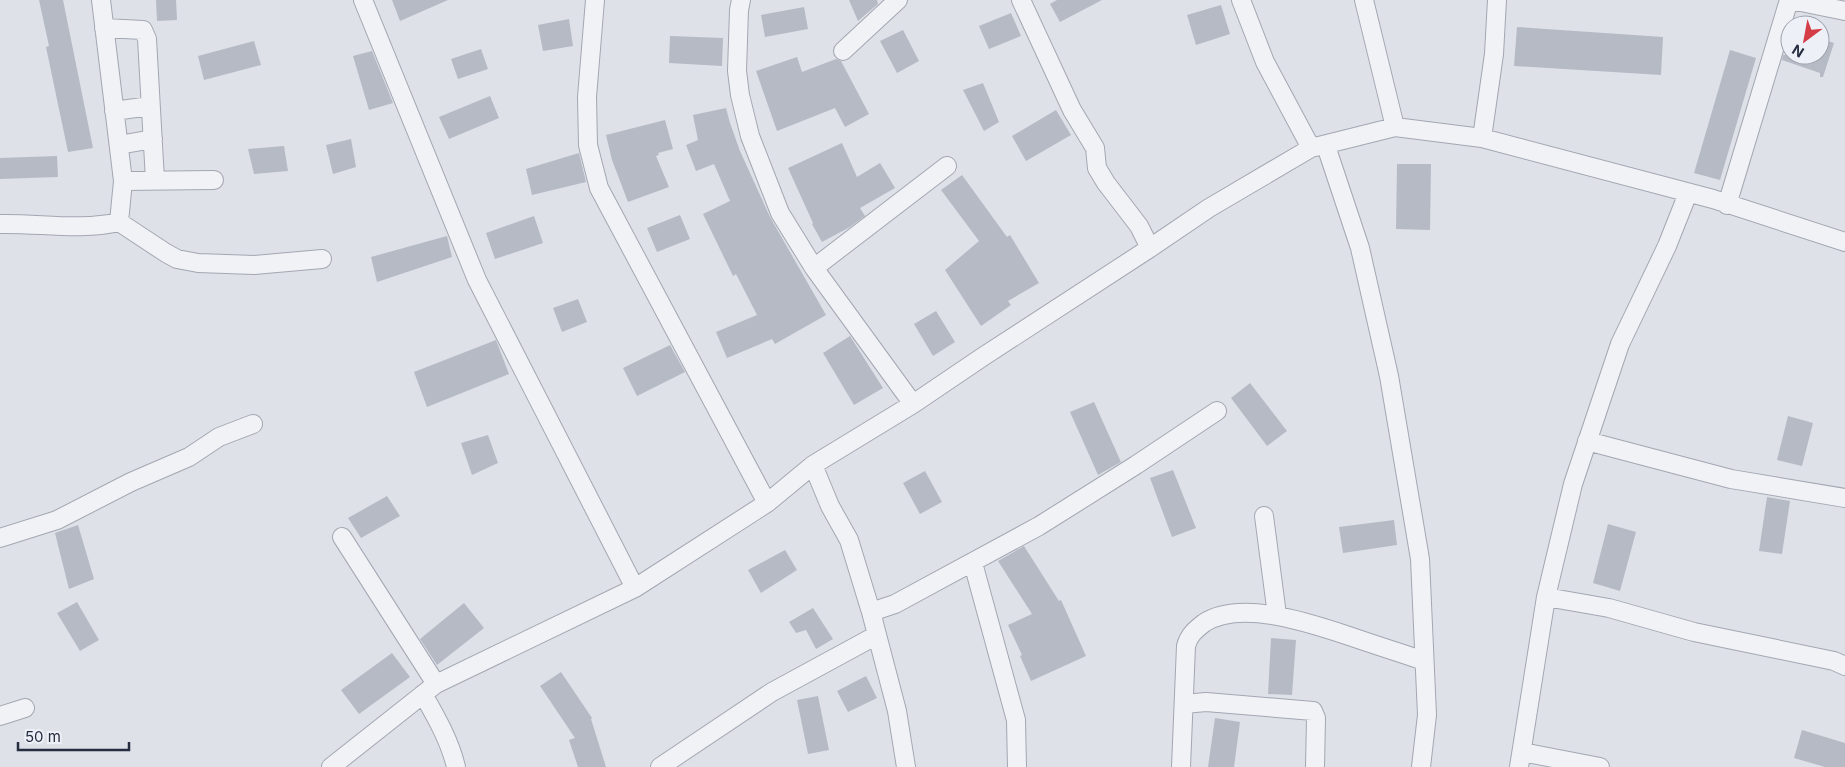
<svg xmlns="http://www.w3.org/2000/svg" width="1845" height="767" font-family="Inter,sans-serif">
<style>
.building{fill:#b5bac5}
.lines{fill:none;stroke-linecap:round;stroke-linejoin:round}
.street-casing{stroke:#a3a7b2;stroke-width:20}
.street{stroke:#f1f2f6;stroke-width:18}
</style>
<rect width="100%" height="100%" fill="#dee1e8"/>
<path class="building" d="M39,0h24l30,148 -25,4 -22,-105 3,-1z
M156,0h20l1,20 -20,1z
M392,0h56l-48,21z
M849,0h28l1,4 -20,17z
M1057,0h45l-42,22 -10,-18z
M1221,5l9,29 -34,11 -9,-30z
M804,7l4,22 -43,8 -4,-22z
M1011,13l10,23 -32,13 -10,-23z
M569,19l4,27 -30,5 -5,-26z
M1517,27l146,10 -2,38 -147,-9z
M903,30l16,31 -22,12 -17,-32z
M670,36l53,2 -1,28 -53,-3z
M1820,39l14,4 -11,34h-3v-4l-38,-13 1,-5h37z
M254,41l7,24 -57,15 -6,-24z
M481,49l7,20 -30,10 -7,-20z
M1730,50l26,8 -36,122 -26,-7z
M372,51l21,52 -24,7 -16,-54z
M797,57l5,15 34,-13 5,2 28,53 -24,13 -10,-19 -58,23 -21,-60z
M983,83l16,39 -15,9 -21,-41z
M490,96l9,22 -50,21 -10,-22z
M726,108l4,15 10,28 30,66 56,98 -51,29 -3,-5 -45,19 -11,-26 41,-17 -21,-41 -3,2 -30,-62 27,-13 -16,-37 -18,7 -10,-26 12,-5 -5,-25z
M1056,110l15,25 -45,26 -14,-25z
M665,120l8,29 -15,4 1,2 -3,1 13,31 -41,15 -16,-42 -6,-25z
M351,139l5,28 -23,7 -7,-29z
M842,143l15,34 23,-14 15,25 -35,20 5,8 -15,11 -28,15 -10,-18 1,-1 -25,-55z
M284,146l4,25 -34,3 -6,-25z
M579,153l7,29 -54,13 -6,-26z
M57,156l1,21 -58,2v-21z
M1397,164h34l-1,66 -34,-1z
M962,175l45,62 3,-2 29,48 -31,18 3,4 -30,21 -36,-56 34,-29 -38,-51z
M680,215l10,24 -33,13 -10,-24z
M534,216l9,27 -48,16 -9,-26z
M447,236l5,21 -75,25 -6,-25z
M578,299l9,23 -25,10 -9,-24z
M936,311l19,31 -22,14 -19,-32z
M850,336l33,52 -29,17 -31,-52z
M496,340l13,34 -82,33 -13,-35z
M670,345l15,27 -48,24 -14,-28z
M1250,383l37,48 -20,15 -36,-48z
M1094,402l27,60 -23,13 -28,-63z
M1788,416l25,7 -11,43 -25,-6z
M488,435l10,28 -26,12 -11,-32z
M1173,470l23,58 -24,9 -22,-59z
M925,471l17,31 -22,12 -17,-31z
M387,496l13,20 -39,22 -13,-20z
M1767,497l23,4 -8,53 -23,-3z
M1394,520l3,25 -54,8 -4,-26z
M1608,524l28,8 -16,59 -27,-8z
M78,525l16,54 -25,10 -14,-56z
M1024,546l35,55 2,-1 25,56 -55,25 -11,-25 2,-1 -14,-30 24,-11 -34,-53z
M785,550l12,20 -36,23 -13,-23z
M77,602l22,38 -19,11 -23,-38z
M464,603l20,25 -47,37 -17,-26z
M813,608l20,31 -17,10 -10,-19 -10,3 -7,-11z
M1271,638l25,2 -4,55 -24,-1z
M392,653l18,24 -51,37 -18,-24z
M561,672l31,46 -1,1 15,48h-28l-9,-27 6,-2 -35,-52z
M866,676l11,22 -29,14 -11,-21z
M818,696l11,54 -21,4 -11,-54z
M1215,718l25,4 -6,45h-26z
M1802,730l43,13v24h-20l-31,-9z"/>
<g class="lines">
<defs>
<path id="street" d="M363,0l114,280 158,308
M595,0l-8,97 1,48 11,43 168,315
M741,0l-2,10 -2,61 3,24 10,41 30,77 34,55 99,136
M1021,0l51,110 23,38 2,20 9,15 33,43 11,22
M1241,0l24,62 46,86
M1364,0l31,127
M1791,0l54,11
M104,28l39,2 4,9 8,141
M843,51l55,-51
M114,111l36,-5
M1482,138l12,-84 3,-54
M119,145l34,-6
M1326,146l34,102 29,128 31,183 7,156 -6,52
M123,181l91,-1
M1727,205l62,-205
M119,222l47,31 11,6 21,4 56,2 68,-6
M0,224c40,-1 80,7 119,-2l4,-41 -22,-181
M814,268l133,-102
M1587,441l144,38 114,19
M813,465l17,41 19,34 22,72 26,99 9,56
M1264,516l13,99
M342,537l94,147
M0,538l57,-18 74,-38 58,-25 30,-20 34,-13
M973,563l43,157 1,47
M1546,597l63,11 85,24 140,29 11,5
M871,612l24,-8 144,-78 97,-61 81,-54
M423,694c13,23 27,47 33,73
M1184,704l22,-2 107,9 3,7 -1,49
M0,716l25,-8
M1522,752l78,15
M331,767l105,-83 199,-96 132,-85 46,-38 100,-61 71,-48 166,-108 59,-40 102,-60 84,-21 87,11 231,61 132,43
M660,767l112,-75 105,-57
M1181,767l5,-121c3,-11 9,-16 18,-23 38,-25 111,2 151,15 23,8 46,15 69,23
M1519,767l27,-170 27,-113 47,-140 47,-98 21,-53"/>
</defs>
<use href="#street" class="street-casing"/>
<use href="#street" class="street"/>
</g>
<g transform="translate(1805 40) rotate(212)"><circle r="24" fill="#edf0f6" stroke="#9da2ad"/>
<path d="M0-4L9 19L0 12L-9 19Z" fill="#d43c46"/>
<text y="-8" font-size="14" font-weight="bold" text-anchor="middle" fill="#262d40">N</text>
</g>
<path d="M18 742v8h111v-8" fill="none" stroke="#262d40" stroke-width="2.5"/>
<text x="25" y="742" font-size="15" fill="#262d40" stroke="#edf0f6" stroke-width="4" paint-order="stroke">50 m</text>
</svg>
